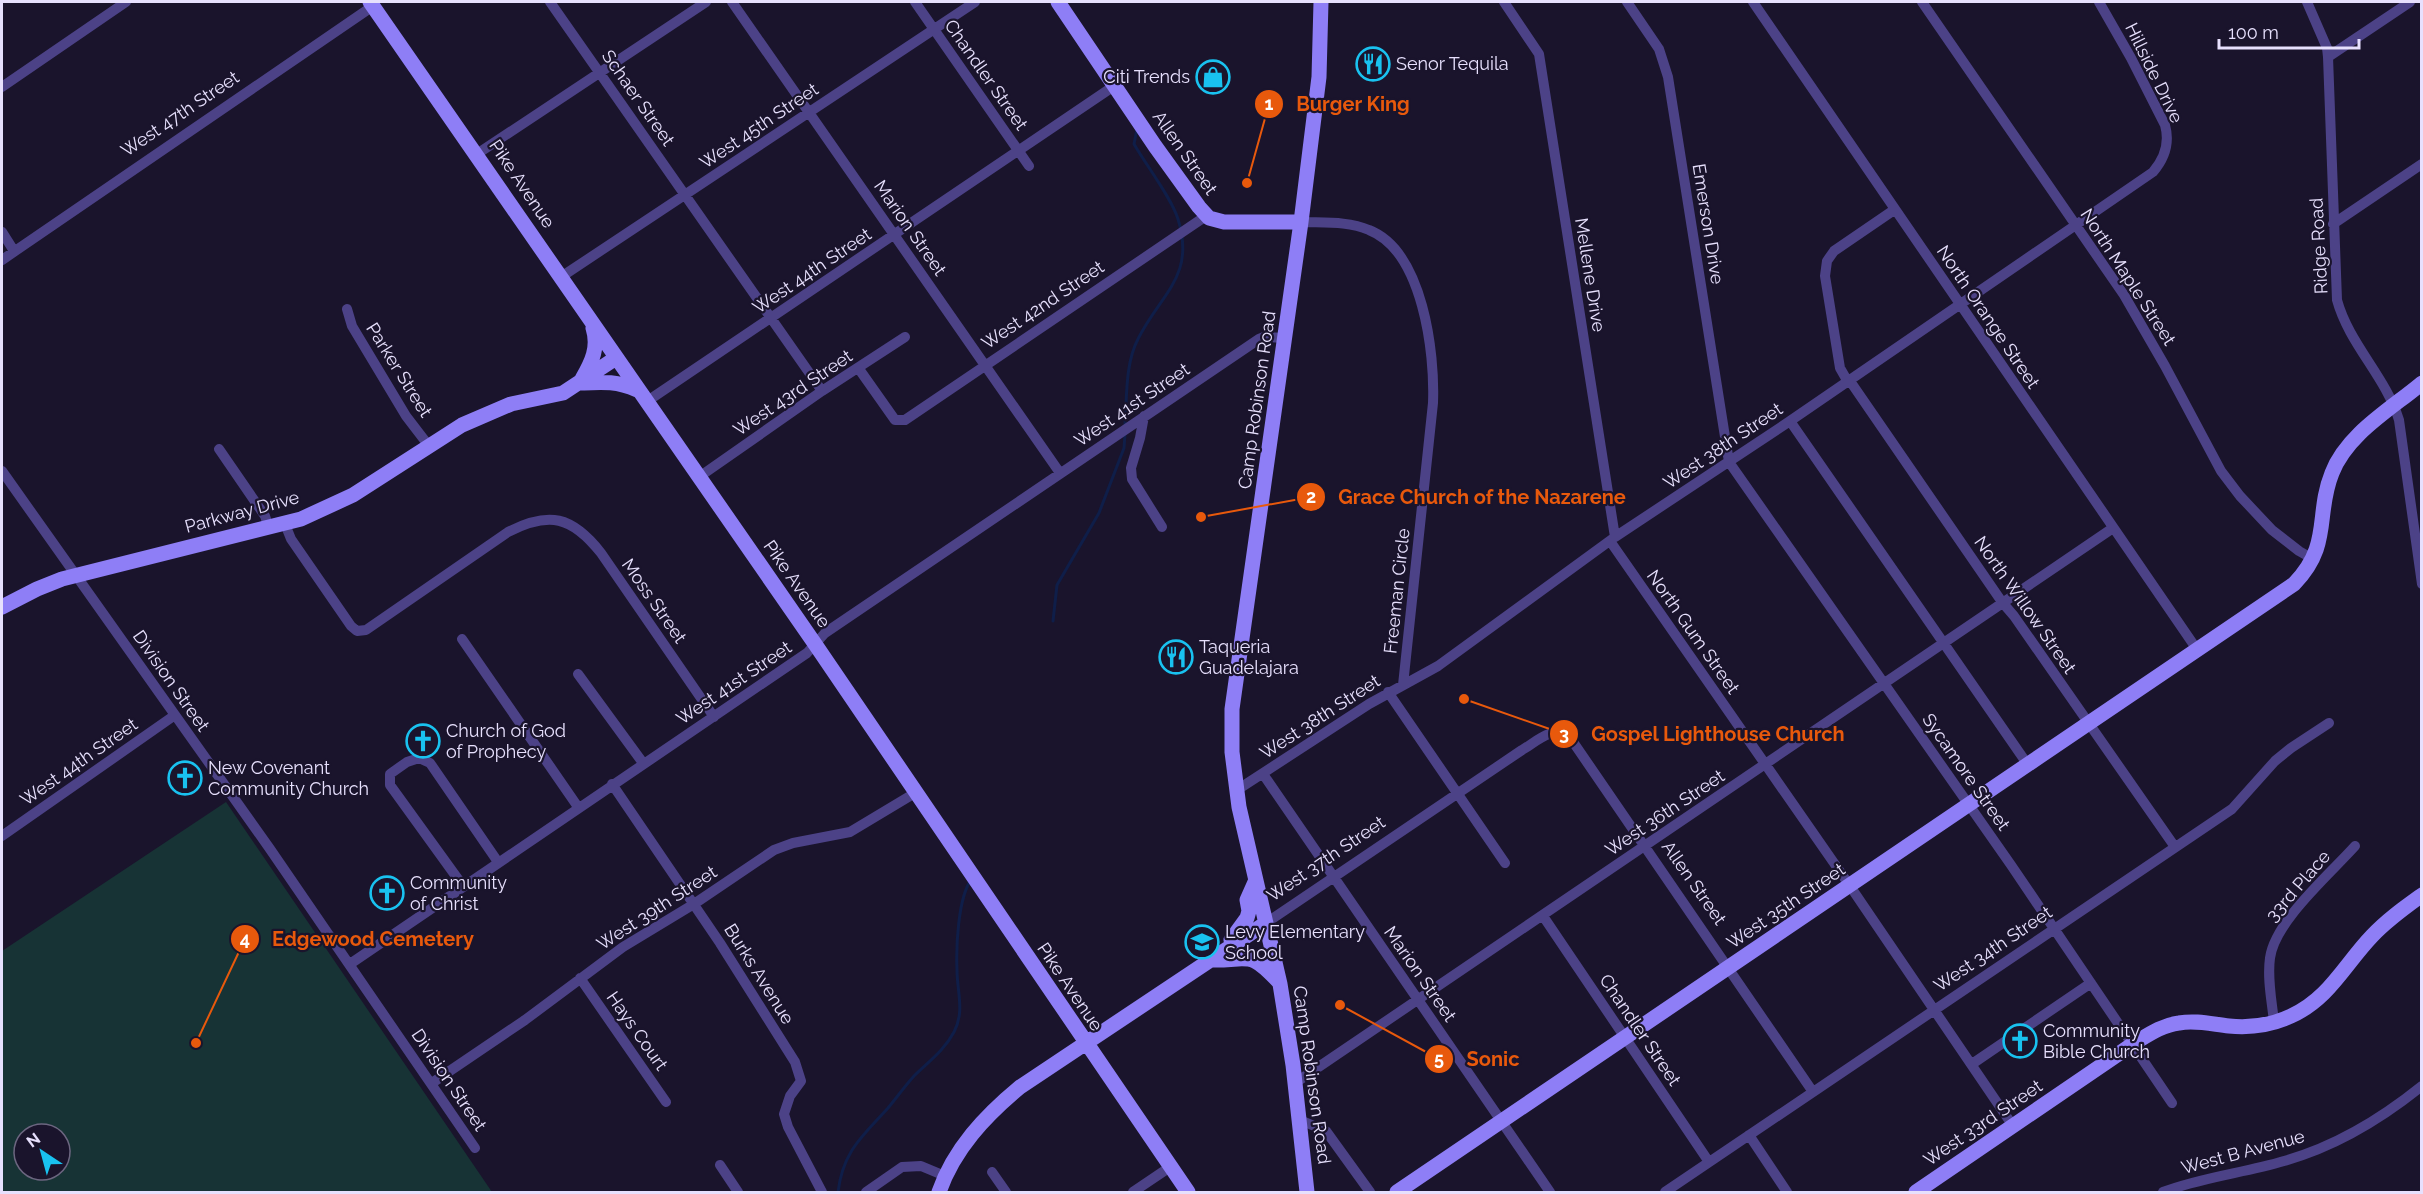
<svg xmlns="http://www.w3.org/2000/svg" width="2423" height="1194" font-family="Raleway,sans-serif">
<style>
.green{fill:#173335;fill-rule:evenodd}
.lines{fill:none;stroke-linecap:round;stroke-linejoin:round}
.stream{stroke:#0f1e49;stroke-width:3}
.street{stroke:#4c4287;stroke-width:10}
.secondary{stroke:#8e7ef6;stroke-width:15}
.labels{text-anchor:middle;stroke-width:4.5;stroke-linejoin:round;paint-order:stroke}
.poi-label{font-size:18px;fill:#e7e0fd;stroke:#1a142c;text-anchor:start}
.street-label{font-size:18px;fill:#e7e0fd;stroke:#1a142c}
.leader{fill:none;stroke:#e8590c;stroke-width:2}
.callout-dot{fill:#e8590c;stroke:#1a142c;stroke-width:2}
.mark-label{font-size:18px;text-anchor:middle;font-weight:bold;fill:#fff}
.callout-label{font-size:20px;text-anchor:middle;font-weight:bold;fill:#e8590c;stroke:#1a142c;stroke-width:4.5;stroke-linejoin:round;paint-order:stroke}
</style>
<rect width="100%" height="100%" fill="#1a142c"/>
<path class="green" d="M226,802l266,390h-490v-241zM24,1134h36v36h-36z"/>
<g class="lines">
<path class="stream" d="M1125,424c2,-27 0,-60 13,-85 22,-45 58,-62 40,-120 -7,-22 -32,-54 -44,-75l3,-15
M1053,621l4,-36 42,-72 25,-65 1,-14
M838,1192c5,-41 24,-55 50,-84 9,-11 17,-22 26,-32 14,-14 30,-25 40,-44 11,-21 3,-40 3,-62 -1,-23 1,-72 14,-90"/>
<path class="street" d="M550,2l272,389
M732,2l328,471
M915,2l114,164
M1504,2l35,52 76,483
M1627,2l32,47 9,28 61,385 282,403 161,238
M1753,2l445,649
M1922,2l202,293 41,71 56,105 19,25 32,34 27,21 14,8
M2307,2l20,46 1,9 9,243c12,44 49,77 62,120l23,164
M2328,57l82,-55
M2,87l124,-85
M477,154l229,-152
M1301,222c23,1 47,-1 68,8 54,21 66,123 64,173l-30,282
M2333,224l89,-60
M2,232l12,19
M2,260l371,-254
M561,277l414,-275
M347,309l5,17 54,90 23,30
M859,369l36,51h10l301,-204
M1850,381l152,221 12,14 161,231
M1848,382l-8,-14 -15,-92 2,-15 7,-10 60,-41
M646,402l468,-316
M1144,416l-4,22 -9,30 1,11 30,48
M1790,421l238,344
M219,449l46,67 4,12
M2,471l268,378 205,299
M699,477l123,-86 83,-54
M285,524l6,15 60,87 6,5 9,-1 142,-98c41,-21 64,-16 93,21l113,164
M1610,541l240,345 163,240
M462,639l116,168
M578,674l65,89
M1388,692l117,171
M1263,774l287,418
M612,784l108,159 75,119 6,19 -11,15 -6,18 4,13 34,65
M1237,790l132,-86 69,-38 177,-129 175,-116 363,-249c12,-14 17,-29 12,-47l-34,-67 -32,-56
M2,836l173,-121
M463,886l-73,-101v-11l17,-12 12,-4 11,5 68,99
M1543,916l166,246
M1266,923l256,-173c14,-8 31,-25 47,-14l244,356
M350,964l457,-311 18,-20 434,-294 5,-2 22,1
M580,978l86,124
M2274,1022c-2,-20 -7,-43 -4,-64 5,-37 60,-84 85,-112
M1972,1064l119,-81
M432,1083l93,-63 98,-73 71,-43 80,-54 19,-7 57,-11 65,-39
M1295,1083l818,-555
M1300,1120l26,11 44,61
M1749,1135l38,57
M720,1165l18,27
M992,1172l14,20
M866,1192l36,-25 19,-1 24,10
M1133,1192l37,-25
M1665,1192l567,-383 43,-48 16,-13 38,-25
M2163,1192c39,-15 81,-19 121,-31 51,-14 97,-42 138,-75"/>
<path class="secondary" d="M370,2l445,642 373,548
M1058,2l97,144 44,61 10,11 15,4h77
M582,379c10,-17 17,-32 11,-51
M582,383c21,-1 35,-2 55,7
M2,607l35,-18 25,-10 239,-60 52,-24 109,-70 49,-21 52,-11 53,-35
M1231,940l16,-22 2,-7 -2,-11 8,-18
M1210,960c41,1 38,-11 69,22
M939,1192c15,-43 46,-76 81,-105l246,-164
M1307,1192l-14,-127 -13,-81 -41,-177 -7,-55v-43l69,-487 18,-145 2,-75
M1397,1192l897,-608c38,-39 21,-69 38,-111 15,-39 59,-64 90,-90
M1916,1192l217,-148c15,-9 29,-19 46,-21 17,-3 32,1 50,3 21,2 43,-1 62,-10 38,-17 54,-52 81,-80 15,-16 32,-28 50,-41"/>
</g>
<defs>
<symbol id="restaurant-ring" viewBox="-11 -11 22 22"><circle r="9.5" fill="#1a142c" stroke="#19c2f0" stroke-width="1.5"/><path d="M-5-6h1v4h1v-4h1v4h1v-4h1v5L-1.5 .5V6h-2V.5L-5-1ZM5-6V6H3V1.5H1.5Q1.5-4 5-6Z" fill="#19c2f0"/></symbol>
<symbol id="shop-ring" viewBox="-11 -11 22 22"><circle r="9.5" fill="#1a142c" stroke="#19c2f0" stroke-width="1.5"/><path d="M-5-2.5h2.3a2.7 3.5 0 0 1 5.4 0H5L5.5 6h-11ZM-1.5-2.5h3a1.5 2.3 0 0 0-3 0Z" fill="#19c2f0"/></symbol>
<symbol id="church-ring" viewBox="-11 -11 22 22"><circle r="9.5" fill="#1a142c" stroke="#19c2f0" stroke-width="1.5"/><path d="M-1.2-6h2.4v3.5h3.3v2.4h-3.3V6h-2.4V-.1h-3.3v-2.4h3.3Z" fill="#19c2f0"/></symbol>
<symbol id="school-ring" viewBox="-11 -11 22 22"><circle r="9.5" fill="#1a142c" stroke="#19c2f0" stroke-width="1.5"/><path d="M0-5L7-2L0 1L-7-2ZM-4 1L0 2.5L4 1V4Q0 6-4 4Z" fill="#19c2f0"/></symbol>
</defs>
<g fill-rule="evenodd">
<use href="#restaurant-ring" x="1354" y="45" width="38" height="38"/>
<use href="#shop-ring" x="1194" y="58" width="38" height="38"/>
<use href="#restaurant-ring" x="1157" y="638" width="38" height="38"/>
<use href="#church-ring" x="404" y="722" width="38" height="38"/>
<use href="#church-ring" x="166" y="759" width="38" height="38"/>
<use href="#church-ring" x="368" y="874" width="38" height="38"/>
<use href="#school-ring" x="1183" y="923" width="38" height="38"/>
<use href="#church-ring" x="2001" y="1022" width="38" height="38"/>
</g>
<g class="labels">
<g class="poi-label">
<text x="1396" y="70">Senor Tequila</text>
<text x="1190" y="83" text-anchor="end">Citi Trends</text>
<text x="1199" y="653">Taqueria<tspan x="1199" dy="21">Guadelajara</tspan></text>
<text x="446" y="737">Church of God<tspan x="446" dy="21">of Prophecy</tspan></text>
<text x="208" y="774">New Covenant<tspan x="208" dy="21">Community Church</tspan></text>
<text x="410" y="889">Community<tspan x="410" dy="21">of Christ</tspan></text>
<text x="1225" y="938">Levy Elementary<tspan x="1225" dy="21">School</tspan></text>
<text x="2043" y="1037">Community<tspan x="2043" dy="21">Bible Church</tspan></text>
</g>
<g class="street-label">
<text transform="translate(2154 73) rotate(64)" y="6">Hillside Drive</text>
<text transform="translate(986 75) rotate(55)" y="6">Chandler Street</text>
<text transform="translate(638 98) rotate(55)" y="6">Schaer Street</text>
<text transform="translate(180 114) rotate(-34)" y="6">West 47th Street</text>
<text transform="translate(759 126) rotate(-34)" y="6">West 45th Street</text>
<text transform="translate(1185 153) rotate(55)" y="6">Allen Street</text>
<text transform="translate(522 184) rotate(56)" y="6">Pike Avenue</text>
<text transform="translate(1708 224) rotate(81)" y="6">Emerson Drive</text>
<text transform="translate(910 228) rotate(55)" y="6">Marion Street</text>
<text transform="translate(2319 246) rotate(-93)" y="6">Ridge Road</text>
<text transform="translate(812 271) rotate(-34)" y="6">West 44th Street</text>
<text transform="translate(1590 275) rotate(81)" y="6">Mellene Drive</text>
<text transform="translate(2128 277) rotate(57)" y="6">North Maple Street</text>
<text transform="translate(1043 305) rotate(-34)" y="6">West 42nd Street</text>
<text transform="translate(1988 317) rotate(56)" y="6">North Orange Street</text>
<text transform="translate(399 370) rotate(58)" y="6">Parker Street</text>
<text transform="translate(793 393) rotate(-34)" y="6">West 43rd Street</text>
<text transform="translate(1257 400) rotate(-82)" y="6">Camp Robinson Road</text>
<text transform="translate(1132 405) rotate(-34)" y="6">West 41st Street</text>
<text transform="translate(1723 446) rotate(-34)" y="6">West 38th Street</text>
<text transform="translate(242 512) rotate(-15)" y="6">Parkway Drive</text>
<text transform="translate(797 584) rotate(55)" y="6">Pike Avenue</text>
<text transform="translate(1397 591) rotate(-84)" y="6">Freeman Circle</text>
<text transform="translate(654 601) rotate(55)" y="6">Moss Street</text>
<text transform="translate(2025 605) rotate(55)" y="6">North Willow Street</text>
<text transform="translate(1693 632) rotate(55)" y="6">North Gum Street</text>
<text transform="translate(171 681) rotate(55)" y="6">Division Street</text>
<text transform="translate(734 683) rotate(-34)" y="6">West 41st Street</text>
<text transform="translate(1320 717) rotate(-33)" y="6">West 38th Street</text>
<text transform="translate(79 762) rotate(-35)" y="6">West 44th Street</text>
<text transform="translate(1966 772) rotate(55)" y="6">Sycamore Street</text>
<text transform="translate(1665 813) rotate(-34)" y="6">West 36th Street</text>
<text transform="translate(1326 859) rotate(-34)" y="6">West 37th Street</text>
<text transform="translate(1694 883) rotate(55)" y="6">Allen Street</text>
<text transform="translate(2298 886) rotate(-49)" y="6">33rd Place</text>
<text transform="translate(1786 906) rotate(-34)" y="6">West 35th Street</text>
<text transform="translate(657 908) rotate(-33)" y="6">West 39th Street</text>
<text transform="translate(1993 949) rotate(-34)" y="6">West 34th Street</text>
<text transform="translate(759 974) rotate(58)" y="6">Burks Avenue</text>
<text transform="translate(1420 974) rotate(55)" y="6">Marion Street</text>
<text transform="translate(1070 987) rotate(56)" y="6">Pike Avenue</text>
<text transform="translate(1640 1030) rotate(56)" y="6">Chandler Street</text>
<text transform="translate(637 1031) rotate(55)" y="6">Hays Court</text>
<text transform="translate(1312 1075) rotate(82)" y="6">Camp Robinson Road</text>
<text transform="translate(449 1080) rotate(56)" y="6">Division Street</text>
<text transform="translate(1983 1123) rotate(-34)" y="6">West 33rd Street</text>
<text transform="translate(2243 1152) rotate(-15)" y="6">West B Avenue</text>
</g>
</g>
<path class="leader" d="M1247 183L1269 104M1201 517L1311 497M1464 699L1564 734M196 1043L245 939M1340 1005L1439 1059"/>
<g class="callout-dot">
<circle cx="1247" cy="183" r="6"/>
<circle cx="1201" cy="517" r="6"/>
<circle cx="1464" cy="699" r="6"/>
<circle cx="196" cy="1043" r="6"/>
<circle cx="1340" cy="1005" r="6"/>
<circle cx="1269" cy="104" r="15"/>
<circle cx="1311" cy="497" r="15"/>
<circle cx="1564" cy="734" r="15"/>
<circle cx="245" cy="939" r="15"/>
<circle cx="1439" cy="1059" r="15"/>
</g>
<g class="mark-label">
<text x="1269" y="110">1</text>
<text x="1311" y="503">2</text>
<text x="1564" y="740">3</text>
<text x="245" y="945">4</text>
<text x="1439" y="1065">5</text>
</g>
<g class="callout-label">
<text x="1353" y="111">Burger King</text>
<text x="1482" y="504">Grace Church of the Nazarene</text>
<text x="1718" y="741">Gospel Lighthouse Church</text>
<text x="373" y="946">Edgewood Cemetery</text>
<text x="1493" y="1066">Sonic</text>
</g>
<rect width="2423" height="1194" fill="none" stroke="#e7e0fd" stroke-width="6"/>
<g transform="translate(42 1152) rotate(324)"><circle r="28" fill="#1a142c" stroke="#6c6680" stroke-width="1.5"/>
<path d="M0-4.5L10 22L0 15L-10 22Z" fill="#19c2f0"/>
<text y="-9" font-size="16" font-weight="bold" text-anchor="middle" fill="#e7e0fd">N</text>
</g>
<path d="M2219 39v9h140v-9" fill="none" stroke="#e7e0fd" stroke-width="3"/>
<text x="2228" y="39" font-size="18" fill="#e7e0fd" stroke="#1a142c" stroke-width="4.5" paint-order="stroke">100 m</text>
</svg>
